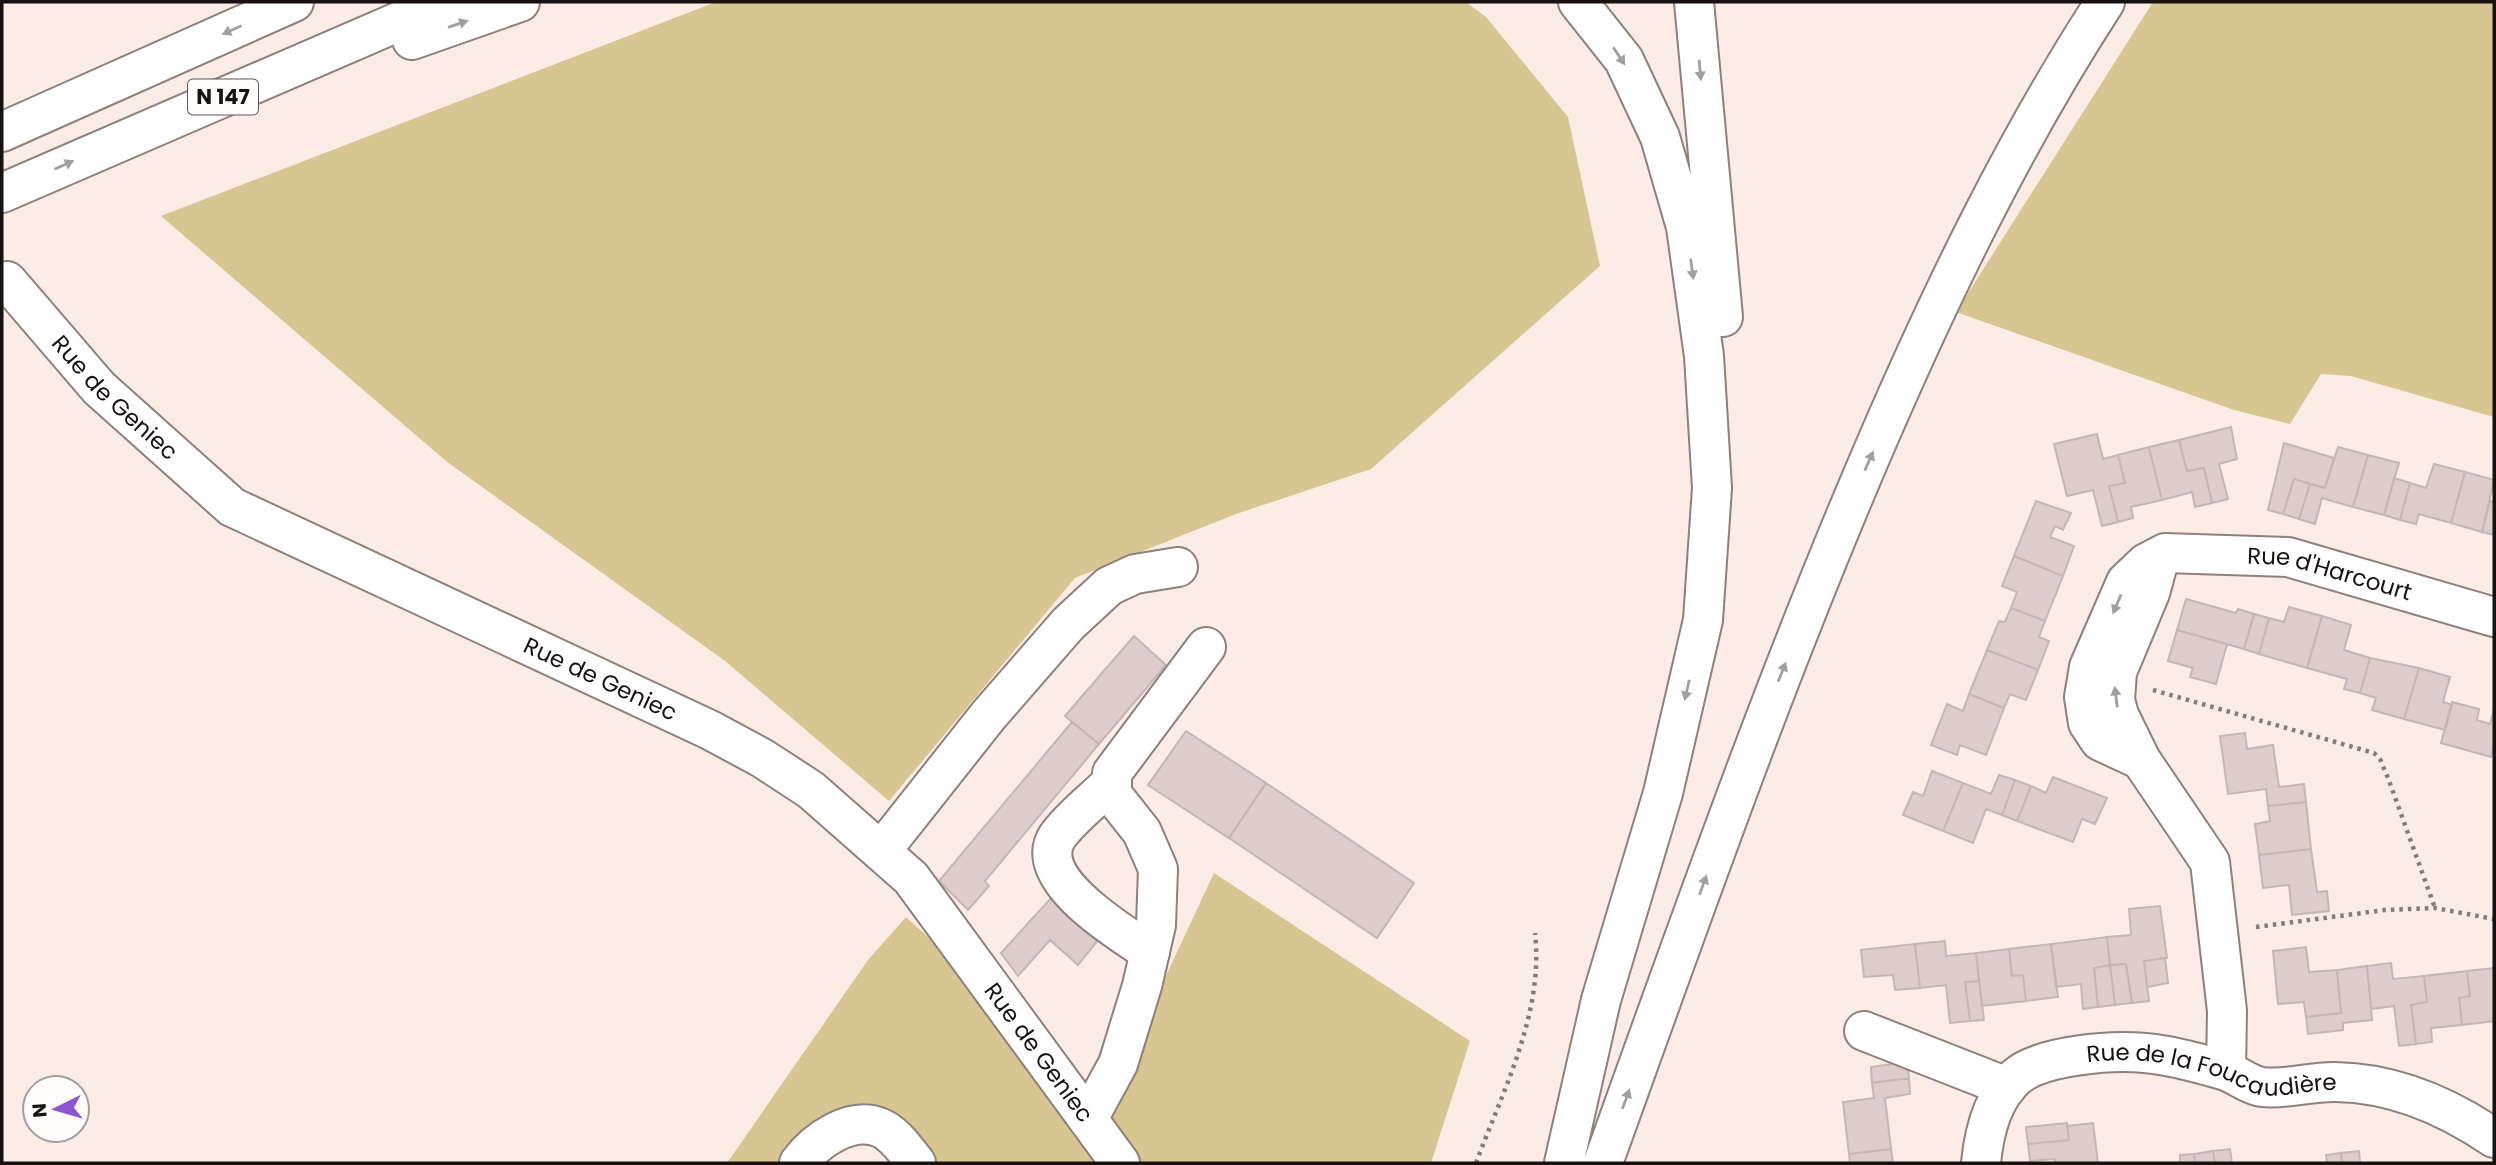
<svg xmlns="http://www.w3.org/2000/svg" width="2496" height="1165" font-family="Poppins,sans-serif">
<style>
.green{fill:#d8c692}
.building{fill:#dcccca;stroke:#c5b5b3;stroke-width:2}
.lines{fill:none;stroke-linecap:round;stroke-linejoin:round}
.minor-casing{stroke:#8e817b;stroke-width:42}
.highway-casing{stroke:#8e817b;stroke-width:42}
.path{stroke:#857b77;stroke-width:4.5;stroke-dasharray:3.5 5;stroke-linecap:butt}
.minor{stroke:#fff;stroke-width:38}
.highway{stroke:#fff;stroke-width:38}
.oneway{fill:#a2a09f}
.labels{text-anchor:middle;stroke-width:5;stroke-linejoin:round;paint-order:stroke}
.shield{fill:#fffcfb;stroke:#5d5856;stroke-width:2}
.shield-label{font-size:21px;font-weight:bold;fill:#171210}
.street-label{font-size:23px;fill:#171210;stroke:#fffcfb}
</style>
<rect width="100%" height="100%" fill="#fbece5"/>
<path class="green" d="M716,2h750l20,15 82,100 32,149 -229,203 -135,45 -161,64 -186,223 -164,-140 -279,-200 -285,-245z
M2153,2h341v415l-143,-41 -30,-2 -31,50 -56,-14 -278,-98z
M1214,873l256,168 -39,122h-307l-18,-39 7,-35z
M906,917l59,54 129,184 -3,8h-162l-36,-44 -107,44h-59l141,-203z"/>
<path class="building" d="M2231,427l6,32 -18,5 9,35 -16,4 -8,-35 -17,3 -8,-31z
M2097,434l6,25 15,-4 7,28 -16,3 9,36 -16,4 -9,-36 -26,6 -13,-52z
M2179,440l8,31 17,-3 8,35 -17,4 -3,-15 -30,8 -13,-53z
M2284,443l50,15 -9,30 -31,-9 -11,35 -15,-4z
M2149,447l13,53 -31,7 2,11 -15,4 -9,-36 16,-3 -7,-28z
M2338,447l30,8 -15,52 -31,-9 -7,26 -16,-5 11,-35 15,4z
M2368,455l31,8 -15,52 -31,-8z
M2434,464l31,8 -14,51 -32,-9 -3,10 -16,-4 10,-37 16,5z
M2465,472l29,8 -12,52 -31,-9z
M2394,478l16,5 -10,37 -16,-5z
M2294,479l16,5 -11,35 -16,-5z
M2036,501l35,12 -8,17 -8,-4 -5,11 24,9 -11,30 -49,-20z
M2490,501l4,1v33l-12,-3z
M2014,556l49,20 -18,45 -34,-13 6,-16 -15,-6z
M2186,599l50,14 2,-4 16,5 -10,35 -67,-19z
M2289,607l33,9 -15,52 -48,-14 10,-36 15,4z
M2011,608l34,13 -6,16 10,4 -11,29 -51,-20 12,-29 6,1z
M2254,614l15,4 -10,36 -15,-5z
M2322,616l29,9 -7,25 26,8 -10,35 -16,-4 3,-10 -40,-11z
M2177,630l50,14 -11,40 -26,-7 3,-9 -25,-7z
M1134,636l32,29 -67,79 -34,-28z
M1987,650l51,20 -12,30 -16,-6 -6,14 -35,-14z
M2370,658l49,10 -15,51 -32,-9 4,-12 -16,-5z
M2419,668l31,9 -7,25 9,3 -7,25 -41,-11z
M1969,694l35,14 -18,47 -26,-10 -3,10 -26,-10 16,-41 16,7z
M2452,702l27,7 -2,11 13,4 4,-15v36l-3,12 -50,-14z
M1072,722l27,22 -114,137 4,5 -21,24 -29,-29z
M1186,731l80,52 -37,55 -81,-53z
M2245,733l2,16 26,-4 6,42 25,-3 2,18 -38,4 -2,-17 -38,5 -8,-58z
M1932,771l31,12 -20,48 -40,-16 10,-23 10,4z
M1999,775l16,5 -13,35 -16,-6 -13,34 -30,-12 20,-48 28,11z
M2053,777l54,21 -12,26 -13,-5 -9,23 -56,-21 14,-35 15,7z
M2015,780l16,6 -14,35 -15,-6z
M1266,783l148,100 -37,55 -148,-100z
M2306,802l5,47 -52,6 -4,-31 15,-3 -2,-15z
M2311,849l6,43 10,-1 2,20 -37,4 -3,-30 -26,3 -4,-33z
M1050,899l49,40 -21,26 -28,-25 -32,36 -17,-23z
M2160,906l7,52 -23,3 5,40 -17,2 -6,-39 -16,1 -3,-28 24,-2 -2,-26z
M2107,937l3,28 -16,3 4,39 -15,2 -2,-25 -25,3 -5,-43z
M1945,941l1,15 30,-3 3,28 -14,1 5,39 -20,2 -4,-38 -26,3 -5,-44z
M1915,944l5,44 -25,2 -2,-15 -29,2 -3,-27z
M2051,944l7,53 -32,4 -3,-26 -11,1 -3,-27z
M2306,947l3,25 28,-2 4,43 -35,4 -2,-15 -26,2 -5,-53z
M2009,949l3,27 11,-1 3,26 -44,5 -6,-53z
M2165,958l3,25 -21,4 -3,-26z
M2391,963l2,16 31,-3 3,26 -16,3 5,39 -17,2 -5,-40 -23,3 -4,-43z
M2126,964l6,39 -17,2 -5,-40z
M2110,965l5,40 -17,2 -4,-39z
M2367,966l5,54 -29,3v7l-35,4 -2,-17 35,-4 -4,-43z
M2494,968v53l-32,4 -3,-27 11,-2 -3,-25z
M2467,971l3,25 -11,2 3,27 -31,3 1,14 -16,2 -5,-39 16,-3 -3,-26z
M1979,981l5,39 -14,1 -5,-39z
M1907,1062l2,16 -37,5 -1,-16z
M1909,1078l1,16 -25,4 6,51 -42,5 -6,-52 31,-4 -2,-15z
M2067,1123l2,17 -41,4 -2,-17z
M2093,1123l5,40h-43v-4l-25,2 -2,-17 41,-4 -2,-14z
M1891,1149l2,14h-43l-1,-9z
M2230,1149l2,14h-17l-2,-12z
M2213,1151l2,12h-20l-1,-9z
M2359,1151l1,12h-18l-1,-10z
M2341,1153l1,10h-15l-1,-8z
M2194,1154l1,9h-15v-8z"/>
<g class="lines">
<defs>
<g id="minor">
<path id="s1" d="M7,281l92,107 133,119 478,223 52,28 49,32 100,88 209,285"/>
<path d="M2158,564l-8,29 -33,79 -2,28 4,15 22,45 69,102 17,149 -1,59"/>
<path id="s2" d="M2141,760l-41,-19 -12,-18 -4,-26 5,-30 37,-85 20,-19 19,-10 123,4 206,60"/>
<path d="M1110,784c-16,16 -40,34 -53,53 -26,42 64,96 93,115"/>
<path d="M882,850l106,-134 80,-92 41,-38 26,-12 43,-7"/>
<path d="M1864,1031l143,56"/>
<path d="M1088,1119l30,-55 24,-78 14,-61 2,-56 -16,-37 -30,-38v-21l94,-126"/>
<path d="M799,1163c16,-22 52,-48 82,-35 15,7 25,23 35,35"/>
<path id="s3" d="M1981,1163c3,-31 11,-65 35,-86 25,-22 96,-27 129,-24 25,2 54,10 78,17 14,4 25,15 39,17 24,3 50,-6 74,-5 58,1 111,24 158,56"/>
</g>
<path id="highway" d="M1694,2l29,315
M412,40l108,-38
M2,132l292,-130
M2,193l442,-191
M1564,1163l37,-163 62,-207 40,-173 9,-132 -8,-132 -18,-129 -26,-90 -36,-77 -46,-58
M1603,1163c88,-244 173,-488 276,-726 65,-150 137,-298 226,-435"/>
</defs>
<use href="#minor" class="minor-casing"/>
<use href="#highway" class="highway-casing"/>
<path class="path" d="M2153,690l221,63 6,6 8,19 47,130
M2256,927l129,-17 50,-2 59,11
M1476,1163c27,-73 68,-150 59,-230"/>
<use href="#minor" class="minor"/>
<use href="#highway" class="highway"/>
</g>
<defs><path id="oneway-solid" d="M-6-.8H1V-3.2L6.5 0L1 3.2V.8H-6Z" transform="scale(1.75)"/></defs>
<g class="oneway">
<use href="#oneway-solid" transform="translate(458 24) rotate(-19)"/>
<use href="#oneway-solid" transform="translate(232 30) rotate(156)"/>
<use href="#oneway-solid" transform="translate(1619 56) rotate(56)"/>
<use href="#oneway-solid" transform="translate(1700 70) rotate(85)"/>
<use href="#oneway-solid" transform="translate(64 165) rotate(-24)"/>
<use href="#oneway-solid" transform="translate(1692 269) rotate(82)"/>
<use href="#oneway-solid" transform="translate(1869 461) rotate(-66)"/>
<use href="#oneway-solid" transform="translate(2117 604) rotate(113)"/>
<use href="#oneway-solid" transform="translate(1782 672) rotate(-68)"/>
<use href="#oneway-solid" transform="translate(1687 690) rotate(103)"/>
<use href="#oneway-solid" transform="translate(2116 697) rotate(-97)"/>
<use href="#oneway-solid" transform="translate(1703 885) rotate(-70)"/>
<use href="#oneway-solid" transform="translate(1626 1099) rotate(-70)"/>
</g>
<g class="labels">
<rect class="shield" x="188" y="79.5" width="70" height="35" rx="5"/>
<g class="shield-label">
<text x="223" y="104">N 147</text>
</g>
<g class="street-label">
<text dy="8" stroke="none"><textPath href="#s1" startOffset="159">Rue de Geniec</textPath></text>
<text dy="8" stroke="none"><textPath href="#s2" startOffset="432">Rue d'Harcourt</textPath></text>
<text dy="8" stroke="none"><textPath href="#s1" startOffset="726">Rue de Geniec</textPath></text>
<text dy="8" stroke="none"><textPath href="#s1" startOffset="1314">Rue de Geniec</textPath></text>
<text dy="8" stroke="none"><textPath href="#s3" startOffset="298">Rue de la Foucaudière</textPath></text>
</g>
</g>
<rect width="2496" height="1165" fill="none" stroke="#171210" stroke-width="7"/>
<g transform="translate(56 1109) rotate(265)"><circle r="33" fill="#fffcfb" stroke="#a29e9d" stroke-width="2"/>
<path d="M0-5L12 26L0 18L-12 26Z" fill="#8a57d0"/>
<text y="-10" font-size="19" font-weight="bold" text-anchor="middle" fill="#171210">N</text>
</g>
</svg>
